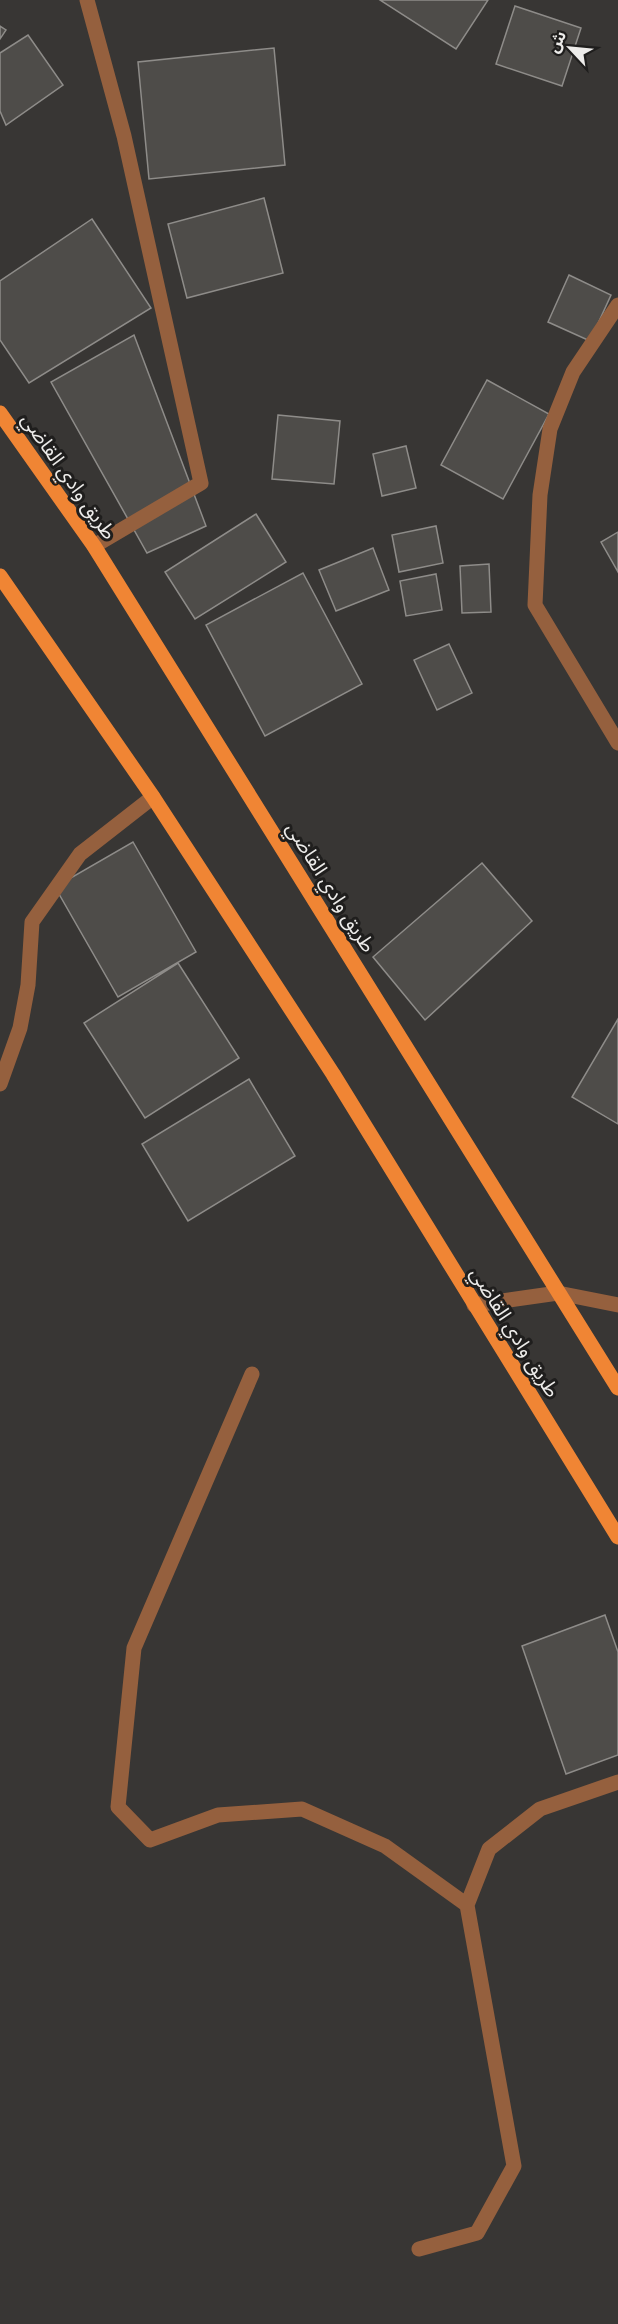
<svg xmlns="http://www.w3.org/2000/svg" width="618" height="2324" font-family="'Roboto Condensed','Noto Sans Arabic',sans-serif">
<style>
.building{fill:#4e4c49;stroke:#8e8c89;stroke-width:1.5}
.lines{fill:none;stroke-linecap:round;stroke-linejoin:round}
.street{stroke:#95603e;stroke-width:15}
.primary{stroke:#f08534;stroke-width:15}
.labels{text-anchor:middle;stroke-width:6;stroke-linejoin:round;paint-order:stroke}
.street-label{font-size:20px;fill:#edecea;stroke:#1f1e1d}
</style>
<rect width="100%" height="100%" fill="#383634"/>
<path class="building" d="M380,0h108l-32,49z
M515,6l66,22 -19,58 -66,-22z
M0,26l6,4 -6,9z
M28,35l35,50 -57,40 -6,-14v-58z
M274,48l11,117 -136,14 -11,-117z
M264,198l19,75 -96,25 -19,-74z
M92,219l59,89 -122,75 -29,-43v-59z
M569,275l42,20 -21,46 -42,-19z
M134,335l72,191 -59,27 -96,-171z
M487,380l62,34 -46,85 -62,-34z
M278,415l62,6 -6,63 -62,-5z
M406,446l10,42 -34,8 -9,-42z
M256,514l30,48 -91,57 -30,-47z
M436,526l7,37 -44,9 -7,-37z
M618,532v40l-17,-30z
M373,548l16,42 -53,21 -17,-41z
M489,564l2,48 -29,1 -2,-47z
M303,573l59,111 -97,52 -59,-111z
M436,574l6,36 -36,6 -6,-35z
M449,644l23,49 -35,17 -23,-50z
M133,842l63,110 -78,45 -63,-110z
M482,863l50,58 -107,99 -52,-63z
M178,963l61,95 -94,60 -61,-95z
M618,1019v105l-46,-27z
M249,1079l46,77 -107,65 -46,-77z
M605,1615l13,37v103l-52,19 -44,-128z"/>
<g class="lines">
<path class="street" d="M87,0l37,136 77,347 -107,63
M618,305l-45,67 -23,57 -10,66 -5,110 83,138
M0,1084l20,-56 8,-43 4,-63 48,-68 73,-57
M474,1305l84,-12 60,12
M252,1374l-118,274 -16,159 32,33 68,-25 84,-6 83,37 82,59
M419,2249l58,-16 37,-67 -47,-261 22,-56 51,-40 78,-27"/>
<path class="primary" d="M0,413l94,133 524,842
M0,576l153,221 180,277 285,463"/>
</g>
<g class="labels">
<g class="street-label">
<text transform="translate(69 476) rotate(55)" y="7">طريق وادي القاضي</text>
<text transform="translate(331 887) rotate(58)" y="7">طريق وادي القاضي</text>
<text transform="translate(515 1332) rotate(58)" y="7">طريق وادي القاضي</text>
</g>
</g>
<g transform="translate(570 48) rotate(296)" stroke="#1f1e1d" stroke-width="4.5" paint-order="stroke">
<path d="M0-4.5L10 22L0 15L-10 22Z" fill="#edecea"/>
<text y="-9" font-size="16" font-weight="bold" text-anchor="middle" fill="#edecea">ش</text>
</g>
</svg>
